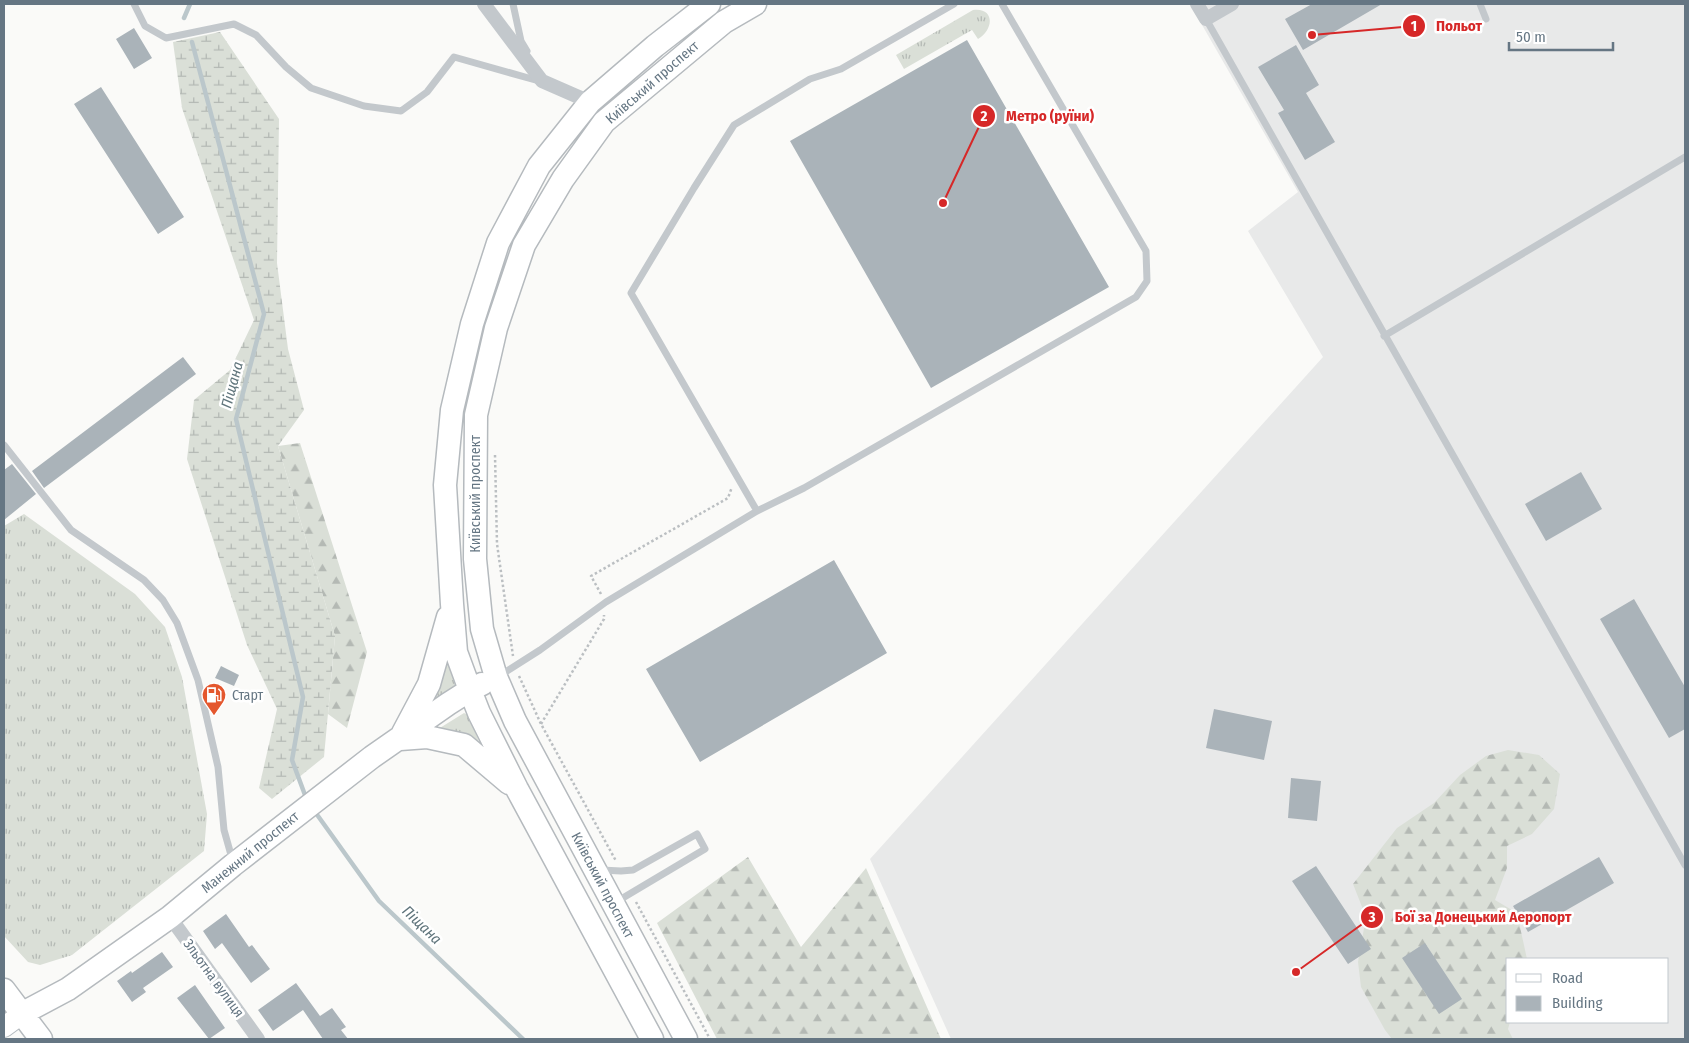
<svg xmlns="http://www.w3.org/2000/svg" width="1689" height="1043" font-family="'Fira Sans Condensed',sans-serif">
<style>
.built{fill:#e8e9e9;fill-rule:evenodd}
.grass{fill:url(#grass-tufts)}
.forest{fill:url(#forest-firs)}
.wetland{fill:url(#wetland-marsh)}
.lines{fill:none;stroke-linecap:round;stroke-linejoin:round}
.stream{stroke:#bbc7cb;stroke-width:4.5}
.building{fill:#aab3b9}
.secondary-casing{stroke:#b3babf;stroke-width:22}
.primary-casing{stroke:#b5babe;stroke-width:25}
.path{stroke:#bbbfc2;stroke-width:2.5;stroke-dasharray:2.5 2.5;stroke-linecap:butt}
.lane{stroke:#c3c8cc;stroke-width:7}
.street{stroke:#c3c8cc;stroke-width:14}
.secondary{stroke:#fff;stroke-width:20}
.primary{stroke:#fff;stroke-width:22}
.labels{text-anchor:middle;stroke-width:5;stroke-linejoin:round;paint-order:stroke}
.street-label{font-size:14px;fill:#657683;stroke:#fff}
.poi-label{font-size:14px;fill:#657683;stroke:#fff;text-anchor:start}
.water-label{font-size:15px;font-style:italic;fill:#60757c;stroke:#fff}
.leader{fill:none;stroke:#d62828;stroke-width:2}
.callout-dot{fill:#d62828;stroke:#fff;stroke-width:2}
.mark-label{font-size:15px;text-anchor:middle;font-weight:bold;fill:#fff}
.callout-label{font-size:15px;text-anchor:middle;font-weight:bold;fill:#d62828;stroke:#fff;stroke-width:5;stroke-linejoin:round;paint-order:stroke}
</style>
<defs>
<pattern id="grass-tufts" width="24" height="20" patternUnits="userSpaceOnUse" patternTransform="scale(1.25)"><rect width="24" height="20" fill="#dadfd7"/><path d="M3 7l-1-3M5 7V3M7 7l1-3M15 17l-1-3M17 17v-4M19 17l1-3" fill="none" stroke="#b4b9b4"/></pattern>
<pattern id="forest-firs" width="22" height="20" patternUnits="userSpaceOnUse" patternTransform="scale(1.25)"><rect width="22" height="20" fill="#dadfd7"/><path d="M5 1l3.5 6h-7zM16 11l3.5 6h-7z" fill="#b4b9b4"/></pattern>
<pattern id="wetland-marsh" width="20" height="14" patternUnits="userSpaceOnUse" patternTransform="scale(1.25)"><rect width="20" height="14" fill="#dadfd7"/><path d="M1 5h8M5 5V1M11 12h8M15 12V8" fill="none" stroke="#b4b9b4"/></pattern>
</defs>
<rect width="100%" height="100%" fill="#fafaf8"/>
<path class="built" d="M1190,4h495v1035h-734l-81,-180 453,-502 -75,-126 50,-39zM1508,959h160v63h-160z"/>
<path class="grass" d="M973,10c22,-3 21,20 5,29l-6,-9 -68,39 -8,-14z
M24,514l111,80 30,33 17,50 25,137 -3,37 -132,104 -32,10 -12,-3 -24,-26v-410z
M447,648l10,34 -2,5 -31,24z
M464,713l4,2 12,29 -45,-13z"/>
<path class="forest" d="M300,443l67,209 -20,76 -19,-14 7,-78 -57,-190z
M1508,750l31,5 21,19 -6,35 -22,25 -25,12v22l-12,32 22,13 10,46h-19v63h2l-2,7 5,10h-121l-7,-9 -24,-43 -3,-25 8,-45 -13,-33 44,-56 37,-25 26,-28 26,-19z
M748,857l53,90 65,-79 75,171h-224l-60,-116z"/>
<path class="wetland" d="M220,32l59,87 -2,144 11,86 16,61 -26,36 57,190 -11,121 -52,42 -13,-11 18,-79 -30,-64 -60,-186 7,-59 36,-30 24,-50 -72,-212 -9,-66z"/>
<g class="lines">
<path class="stream" d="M184,18l6,-14
M192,42l72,272 -28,105 67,278 -11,63 13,35
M318,816l61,85 144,138"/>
</g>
<path class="building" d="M1312,4h70l-79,46 -18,-31z
M134,28l18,30 -18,11 -18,-30z
M967,40l142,247 -178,101 -141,-247z
M1296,45l23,40 -13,8 29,49 -30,18 -27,-47 6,-3 -26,-43z
M101,87l83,130 -26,17 -84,-130z
M183,357l13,17 -152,114 -12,-17z
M12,464l24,30 -32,26v-50z
M1581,472l21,37 -56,32 -21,-37z
M834,560l53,93 -187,109 -54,-93z
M1634,599l51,88v42l-16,9 -69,-119z
M221,666l18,9 -5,11 -19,-8z
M1214,709l58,12 -8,39 -58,-12z
M1291,778l30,3 -4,40 -29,-3z
M1599,857l15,26 -86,49 -15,-26z
M1316,866l55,83 -23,15 -56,-83z
M226,914l23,33 3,-2 18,24 -19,14 -29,-40 -7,6 -12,-18z
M1425,943l37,56 -23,15 -37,-56z
M162,952l11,15 -30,21 3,4 -14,10 -15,-21 14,-10 1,2z
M296,983l24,33 12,-8 14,19 -5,3 7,9h-25l-20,-29 -30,21 -15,-21z
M195,985l30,43 -16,11 -32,-41z"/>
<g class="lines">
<defs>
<path id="secondary" d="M4,1027l19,-14"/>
<path id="primary" d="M403,733l26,-49 19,-67
M400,739l27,-2 37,8 45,38
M4,990l37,49
M23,1013l45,-24 102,-72 63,-52 139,-108 76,-53 22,-14 12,-6
M652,1039l-135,-250 -38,-76 -9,-23 -14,-38 -4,-48 -7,-119 7,-75 20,-86 26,-81 41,-77 51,-64 65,-56 54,-42
M686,1039l-171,-318 -19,-44 -14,-48 -7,-70 1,-144 20,-87 28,-83 39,-66 41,-57 120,-100 31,-18"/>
</defs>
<use href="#secondary" class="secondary-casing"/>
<use href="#primary" class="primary-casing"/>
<path class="path" d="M495,455l2,89 16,112
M601,594l-10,-18 137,-78 4,-11
M519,676l22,48 75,137
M541,724l63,-105v-4
M636,902l74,137"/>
<path class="lane" d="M134,4l11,22 21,12 68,-14 22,11 30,32 25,21 53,18 37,5 26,-19 27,-35 85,24
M513,4l8,37 6,10
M1480,4l6,15
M1206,19l479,846
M1384,336l301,-179
M4,445l67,85 73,50 19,20 14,23 21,57 20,87 6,63 9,32
M757,511l47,-23 332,-191 11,-16 -1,-30 -144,-247
M499,676l41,-26 66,-48 151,-91 -126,-218 63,-105 40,-63 76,-46 31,-10 113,-65
M601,870l20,1 12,-1 64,-36 8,15 -89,53"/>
<path class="street" d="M484,4l58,77 48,21
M1197,4l9,15 26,-15
M170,917l88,122"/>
<use href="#secondary" class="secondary"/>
<use href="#primary" class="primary"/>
</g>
<defs>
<symbol id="fuel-pin" viewBox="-11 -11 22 30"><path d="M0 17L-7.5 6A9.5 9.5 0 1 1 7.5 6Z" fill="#e4572e" stroke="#fff"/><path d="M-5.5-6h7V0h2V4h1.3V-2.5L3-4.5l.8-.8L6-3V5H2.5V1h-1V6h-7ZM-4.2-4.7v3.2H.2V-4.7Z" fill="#fff"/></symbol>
</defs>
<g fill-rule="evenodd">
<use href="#fuel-pin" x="200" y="681" width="28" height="38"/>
</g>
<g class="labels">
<g class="street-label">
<text transform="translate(652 82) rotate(-41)" y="5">Київський проспект</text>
<text transform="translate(475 494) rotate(-90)" y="5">Київський проспект</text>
<text transform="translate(250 852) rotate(-39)" y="5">Манежний проспект</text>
<text transform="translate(603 885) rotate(62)" y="5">Київський проспект</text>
<text transform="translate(214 978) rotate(54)" y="5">Зльотна вулиця</text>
</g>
<g class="poi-label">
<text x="232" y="700">Старт</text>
</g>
<g class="water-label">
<text transform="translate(232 385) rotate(-75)" y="5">Піщана</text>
<text transform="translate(422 925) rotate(44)" y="5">Піщана</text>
</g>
</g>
<path class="leader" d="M1312 35L1414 26M943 203L984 116M1296 972L1372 917"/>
<g class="callout-dot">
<circle cx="1312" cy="35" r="5"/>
<circle cx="943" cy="203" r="5"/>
<circle cx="1296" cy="972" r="5"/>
<circle cx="1414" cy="26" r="12"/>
<circle cx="984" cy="116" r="12"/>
<circle cx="1372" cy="917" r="12"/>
</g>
<g class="mark-label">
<text x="1414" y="31">1</text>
<text x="984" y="121">2</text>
<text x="1372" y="922">3</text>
</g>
<g class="callout-label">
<text x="1459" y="31">Польот</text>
<text x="1050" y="121">Метро (руїни)</text>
<text x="1483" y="922">Бої за Донецький Аеропорт</text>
</g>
<rect width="1689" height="1043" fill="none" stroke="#657683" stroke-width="10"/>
<rect x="1506" y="958" width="162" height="65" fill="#ffffff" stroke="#c1c8cd"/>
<rect x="1516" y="974" width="25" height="8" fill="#ffffff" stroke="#c1c8cd"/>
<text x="1552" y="983" font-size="15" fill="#657683">Road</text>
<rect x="1516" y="996" width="25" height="15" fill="#aab3b9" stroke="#c1c8cd"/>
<text x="1552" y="1008" font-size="15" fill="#657683">Building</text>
<path d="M1509 42v8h104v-8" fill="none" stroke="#657683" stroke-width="2.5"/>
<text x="1516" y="42" font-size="15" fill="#657683" stroke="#ffffff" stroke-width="4" paint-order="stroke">50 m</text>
</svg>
